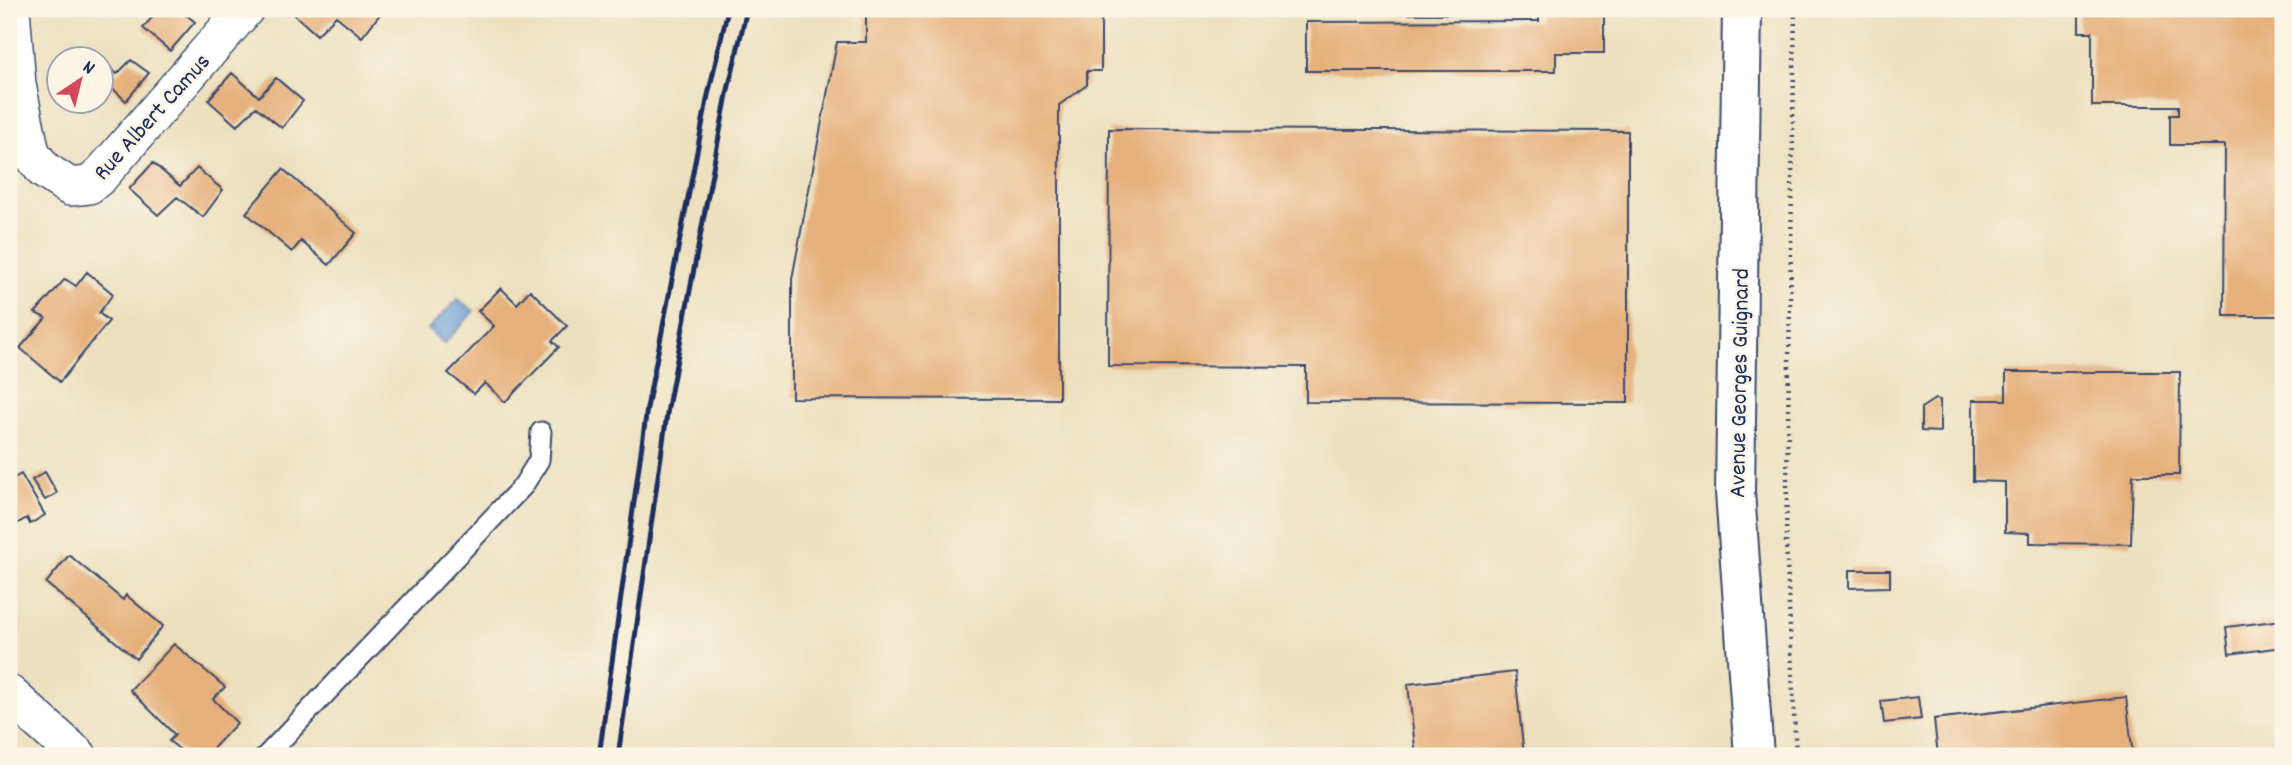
<svg xmlns="http://www.w3.org/2000/svg" width="2292" height="765" font-family="Dekko,sans-serif">
<style>
.water{fill:#679ed4;stroke:#416699;stroke-width:2}
.building{fill:#e6b07b}
.lines{fill:none;stroke-linecap:round;stroke-linejoin:round}
.service-casing{stroke:#3a4a6d;stroke-width:23}
.minor-casing{stroke:#3a4a6d;stroke-width:40}
.tertiary-casing{stroke:#3a4a6d;stroke-width:42}
.path{stroke:#3a4a6d;stroke-width:4.5;stroke-dasharray:2 5;stroke-linecap:butt}
.service{stroke:#fff;stroke-width:19}
.minor{stroke:#fff;stroke-width:37}
.tertiary{stroke:#fff;stroke-width:38}
.rail{stroke:#1b2f5e;stroke-width:5}
.labels{text-anchor:middle;stroke-width:5;stroke-linejoin:round;paint-order:stroke}
.street-label{font-size:24px;fill:#1b2f5e;stroke:#fcf5e5}
</style>
<rect width="100%" height="100%" fill="#fcf5e5"/>
<filter id="ink" filterUnits="userSpaceOnUse"><feTurbulence type="fractalNoise" baseFrequency=".0143" numOctaves="2"/><feDisplacementMap in="SourceGraphic" scale="14" xChannelSelector="R" yChannelSelector="G"/><feConvolveMatrix kernelMatrix="1 2 1 2 8 2 1 2 1" color-interpolation-filters="sRGB"/></filter>
<filter id="wash" filterUnits="userSpaceOnUse"><feTurbulence type="fractalNoise" baseFrequency=".00686" numOctaves="4" result="noise"/><feDisplacementMap in="SourceGraphic" scale="28" xChannelSelector="R" yChannelSelector="G"/><feGaussianBlur stdDeviation="1.57" result="paint"/><feColorMatrix in="noise" values="0 0 0 0 0 0 0 0 0 0 0 0 0 0 0 0 0 1.4 0 .05"/><feComposite in="paint" operator="in"/></filter>
<g filter="url(#wash)">
<rect width="100%" height="100%" fill="#ece0bf"/>
<path class="water" d="M458,299l16,12 -30,33 -16,-15z"/>
<g id="blocks">
<path class="building" d="M150,9h29l16,13 -25,29 -27,-23 12,-14z
M288,9h96l-22,28 -26,-21 -19,19z
M866,9h271v7h-36v55h-14v14l-28,20v294l-267,-1v-119l45,-237h29z
M1230,9h226v5l-226,-1z
M1539,9h65v44h-48v18h-250v-49l233,-1z
M2079,9h204v307h-59l1,-171h-55v-30h8v-9h-86v-74h-13z
M88,48l13,12h-24z
M102,60l15,14 14,-14 18,13 -23,28 -15,-14 -9,8z
M232,73l27,24 17,-19 27,23 -21,27 -26,-21 -19,19 -29,-26z
M1109,129l519,2v272l-322,-1v-35l-198,-1z
M153,163l27,23 17,-18 26,22 -20,27 -26,-20 -19,18 -29,-26z
M283,169l73,64 -27,32 -28,-24 -9,11 -46,-39z
M87,272l26,22 -14,19 10,8 -49,61 -40,-34 26,-30 -11,-5 30,-34 11,7z
M501,288l16,16 13,-14 37,36 -15,15 7,6 -54,55 -20,-19 -11,11 -26,-21 46,-47 -16,-15z
M2006,372h174l-1,103h-46l-2,69 -101,-1v-10l-25,-1v-50l-32,-1v-81h33z
M1935,399l5,1v32l-19,-1v-23z
M45,472l12,21 -12,7 -13,-20z
M21,474l24,41 -15,9 -3,-6 -18,10v-47z
M69,555l54,45 3,-5 37,31 -27,33 -90,-76z
M1849,570h41v17l-41,1z
M2283,620v27l-54,7 -3,-27z
M174,644l51,43 -12,12 24,24 -31,33h-18l-19,-15 6,-6 -45,-45z
M1515,672l9,84h-108l-8,-72z
M1918,697l3,22 -37,4 -3,-22z
M2126,697l7,59h-195l-4,-37z"/>
</g>
</g>
<g filter="url(#ink)">
<use href="#blocks" fill-opacity="0" stroke="#3a4a6d" stroke-width="2"/>
<g class="lines">
<defs>
<path id="service" d="M266,756l257,-270 16,-26 2,-28"/>
<path id="minor" d="M11,9l6,76 14,68 13,17 26,17 19,-2 10,-8 146,-168
M9,694l69,62"/>
<path id="tertiary" d="M1742,9l-7,483 19,264"/>
</defs>
<use href="#service" class="service-casing"/>
<use href="#minor" class="minor-casing"/>
<use href="#tertiary" class="tertiary-casing"/>
<path class="path" d="M1795,9l-9,532 10,215"/>
<use href="#service" class="service"/>
<use href="#minor" class="minor"/>
<use href="#tertiary" class="tertiary"/>
<path class="rail" d="M599,756l48,-348 61,-313 20,-86
M618,756l50,-349 59,-313 20,-85"/>
</g>
</g>
<g class="labels">
<g class="street-label">
<text transform="translate(151 116) rotate(-48)" y="8">Rue Albert Camus</text>
<text transform="translate(1738 383) rotate(-89)" y="8">Avenue Georges Guignard</text>
</g>
</g>
<rect width="2292" height="765" fill="none" stroke="#fcf5e5" stroke-width="35"/>
<g transform="translate(80 80) rotate(35)"><circle r="33" fill="#fcf5e5" stroke="#a2a6af" stroke-width="2"/>
<path d="M0-5L12 26L0 18L-12 26Z" fill="#d1495b"/>
<text y="-10" font-size="19" font-weight="bold" text-anchor="middle" fill="#1b2f5e">N</text>
</g>
</svg>
